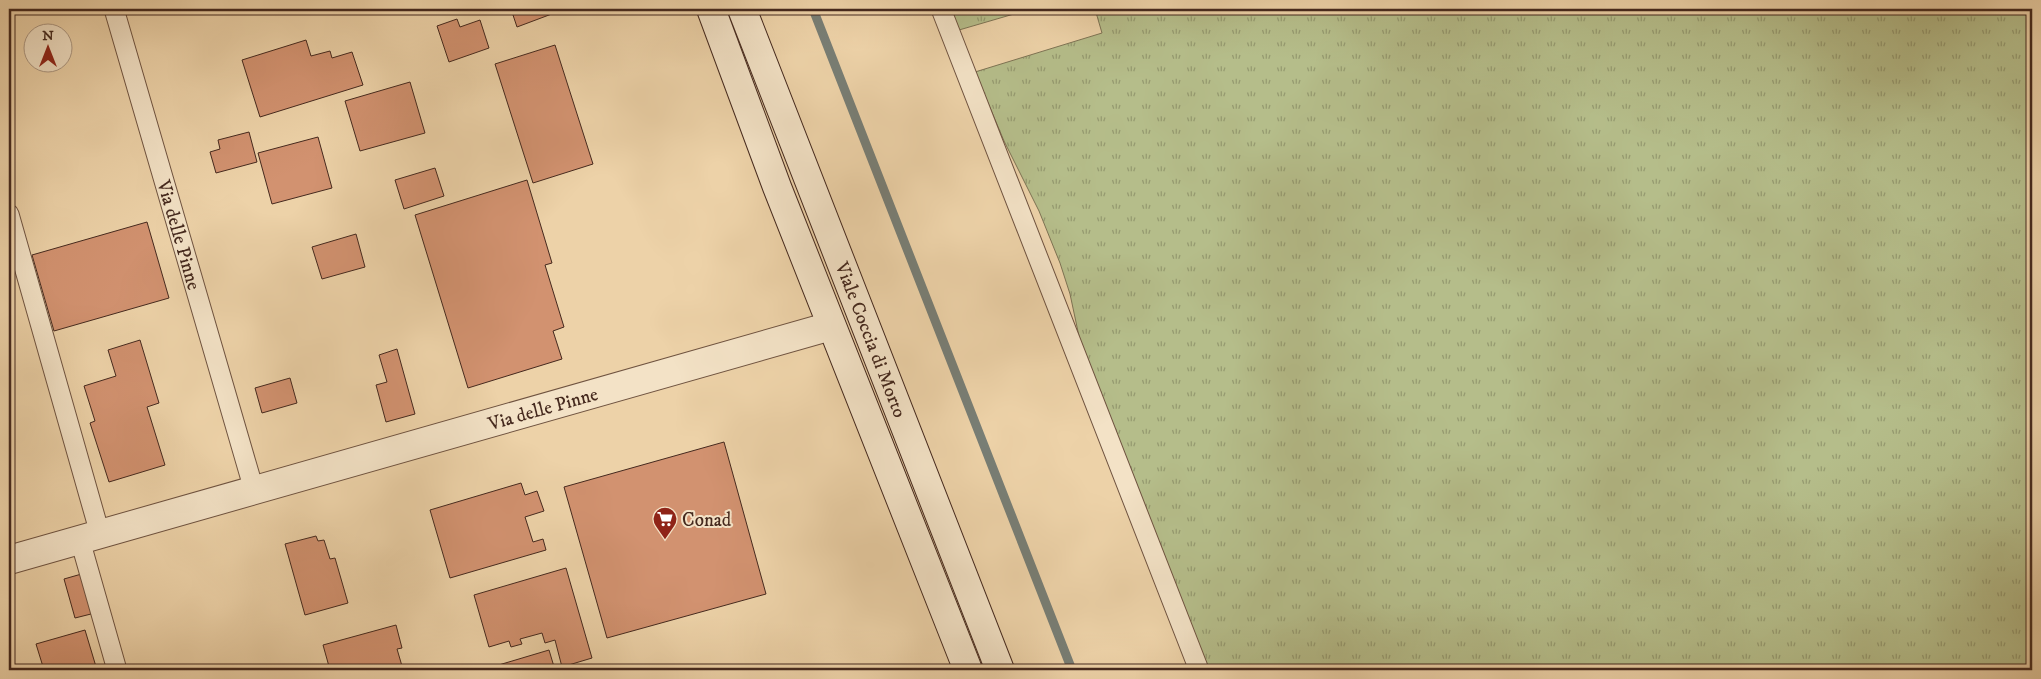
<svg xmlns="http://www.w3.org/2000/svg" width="2041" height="679" font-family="'IM FELL DW Pica',serif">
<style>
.grass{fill:url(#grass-tufts);stroke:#7d7354}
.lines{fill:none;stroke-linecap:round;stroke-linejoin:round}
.stream{stroke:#787e75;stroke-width:9}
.building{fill:#d29270;stroke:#45291e}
.lane-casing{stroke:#6f5340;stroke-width:21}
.street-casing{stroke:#6f5340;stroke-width:30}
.secondary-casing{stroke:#45291e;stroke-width:30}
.lane{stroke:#f3e2c6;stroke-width:19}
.street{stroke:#f3e2c6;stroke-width:28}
.secondary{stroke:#f3e2c6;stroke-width:28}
.labels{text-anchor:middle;stroke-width:4;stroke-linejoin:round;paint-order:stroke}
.street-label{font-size:19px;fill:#45291e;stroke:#f3e2c6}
.poi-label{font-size:19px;fill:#45291e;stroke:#f3e2c6;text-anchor:start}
</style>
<defs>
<pattern id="grass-tufts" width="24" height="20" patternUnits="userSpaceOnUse" patternTransform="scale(1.25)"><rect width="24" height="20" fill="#b5bd8a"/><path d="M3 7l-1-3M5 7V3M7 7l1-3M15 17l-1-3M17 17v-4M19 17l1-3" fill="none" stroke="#959a70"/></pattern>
</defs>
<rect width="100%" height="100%" fill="#edd2a8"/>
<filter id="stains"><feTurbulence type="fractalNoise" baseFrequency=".004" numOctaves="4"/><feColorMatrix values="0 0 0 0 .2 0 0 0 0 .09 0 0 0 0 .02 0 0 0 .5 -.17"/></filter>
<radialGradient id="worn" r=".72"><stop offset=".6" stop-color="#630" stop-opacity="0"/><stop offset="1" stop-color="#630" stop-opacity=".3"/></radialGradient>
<path class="grass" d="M951,9h80l-72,21z
M1095,9h937v661h-824l-128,-329 -10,-47 -10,-31 -21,-52 -35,-70 -29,-69 127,-39z"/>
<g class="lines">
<path class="stream" d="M813,9l259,661"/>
</g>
<path class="building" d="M511,9h44l2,3 -40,15z
M457,19l3,8 20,-7 9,28 -40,14 -12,-36z
M306,40l5,16 19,-5 2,7 20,-6 11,33 -103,32 -18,-57z
M555,45l38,119 -60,19 -38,-119z
M410,82l15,51 -65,18 -15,-50z
M249,132l8,30 -41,11 -6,-21 10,-3 -2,-9z
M318,137l14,51 -60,16 -14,-51z
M435,168l9,28 -40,13 -9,-29z
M527,180l25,83 -7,2 19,62 -11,4 9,28 -94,29 -53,-173z
M147,222l22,76 -115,33 -22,-76z
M356,234l9,33 -43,12 -10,-32z
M140,340l19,63 -12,4 18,58 -56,17 -19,-59 5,-2 -11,-35 32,-10 -8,-26z
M397,349l18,65 -29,8 -10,-37 11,-3 -8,-27z
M290,378l7,25 -35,10 -7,-25z
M724,442l42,152 -159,44 -43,-151z
M521,483l4,12 12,-4 7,20 -19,6 8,25 10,-3 3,11 -96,28 -20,-68z
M316,536l2,5 6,-1 6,19 5,-1 13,45 -43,12 -20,-71z
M566,568l26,90 -30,9 -7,-27 -10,3 -3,-10 -22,6 2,5 -11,3 -2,-6 -20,6 -15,-52z
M85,573l10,40 -20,5 -11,-39z
M396,625l6,23 -5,1 5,17 -16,4h-56l-7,-25z
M85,630l12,40h-53l-8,-26z
M549,650l6,20h-73z"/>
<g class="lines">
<defs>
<g id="lane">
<path id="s1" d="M114,9l140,481"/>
<path d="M941,9l258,661"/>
<path d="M9,214l91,320"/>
<path d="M80,540l37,130"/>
</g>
<g id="street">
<path id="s2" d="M9,560l822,-234"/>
</g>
<g id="secondary">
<path d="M711,9l66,178 191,483"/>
<path id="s3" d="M742,9c88,220 172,441 258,661"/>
</g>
</defs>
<use href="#lane" class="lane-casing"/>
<use href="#street" class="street-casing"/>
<use href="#secondary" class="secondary-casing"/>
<use href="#lane" class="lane"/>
<use href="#street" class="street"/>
<use href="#secondary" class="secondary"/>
</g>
<defs>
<symbol id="supermarket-pin" viewBox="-11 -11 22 30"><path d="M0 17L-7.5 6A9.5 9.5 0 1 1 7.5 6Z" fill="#8f2418" stroke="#f3e2c6"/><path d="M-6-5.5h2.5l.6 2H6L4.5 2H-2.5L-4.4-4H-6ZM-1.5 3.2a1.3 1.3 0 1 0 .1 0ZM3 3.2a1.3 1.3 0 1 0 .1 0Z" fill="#fff"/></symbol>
</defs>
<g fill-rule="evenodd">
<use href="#supermarket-pin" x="651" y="505" width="28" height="38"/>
</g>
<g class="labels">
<g class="street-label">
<text dy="7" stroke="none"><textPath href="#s1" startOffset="235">Via delle Pinne</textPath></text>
<text dy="7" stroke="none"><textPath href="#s3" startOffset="355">Viale Coccia di Morto</textPath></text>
<text dy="7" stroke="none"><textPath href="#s2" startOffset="555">Via delle Pinne</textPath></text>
</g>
<g class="poi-label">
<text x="682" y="526">Conad</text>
</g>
</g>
<rect width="2041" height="679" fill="none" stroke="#edd2a8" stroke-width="30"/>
<rect x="10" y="10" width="2021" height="659" fill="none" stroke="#45291e" stroke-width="2.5"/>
<rect x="15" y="15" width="2011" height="649" fill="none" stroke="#45291e"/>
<g transform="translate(48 48)"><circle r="24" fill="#f3e2c6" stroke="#ad9883"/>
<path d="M0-4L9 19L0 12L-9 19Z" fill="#8f2418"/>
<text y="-8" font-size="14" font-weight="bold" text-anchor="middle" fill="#45291e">N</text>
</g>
<rect width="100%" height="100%" filter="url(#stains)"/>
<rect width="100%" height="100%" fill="url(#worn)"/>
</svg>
